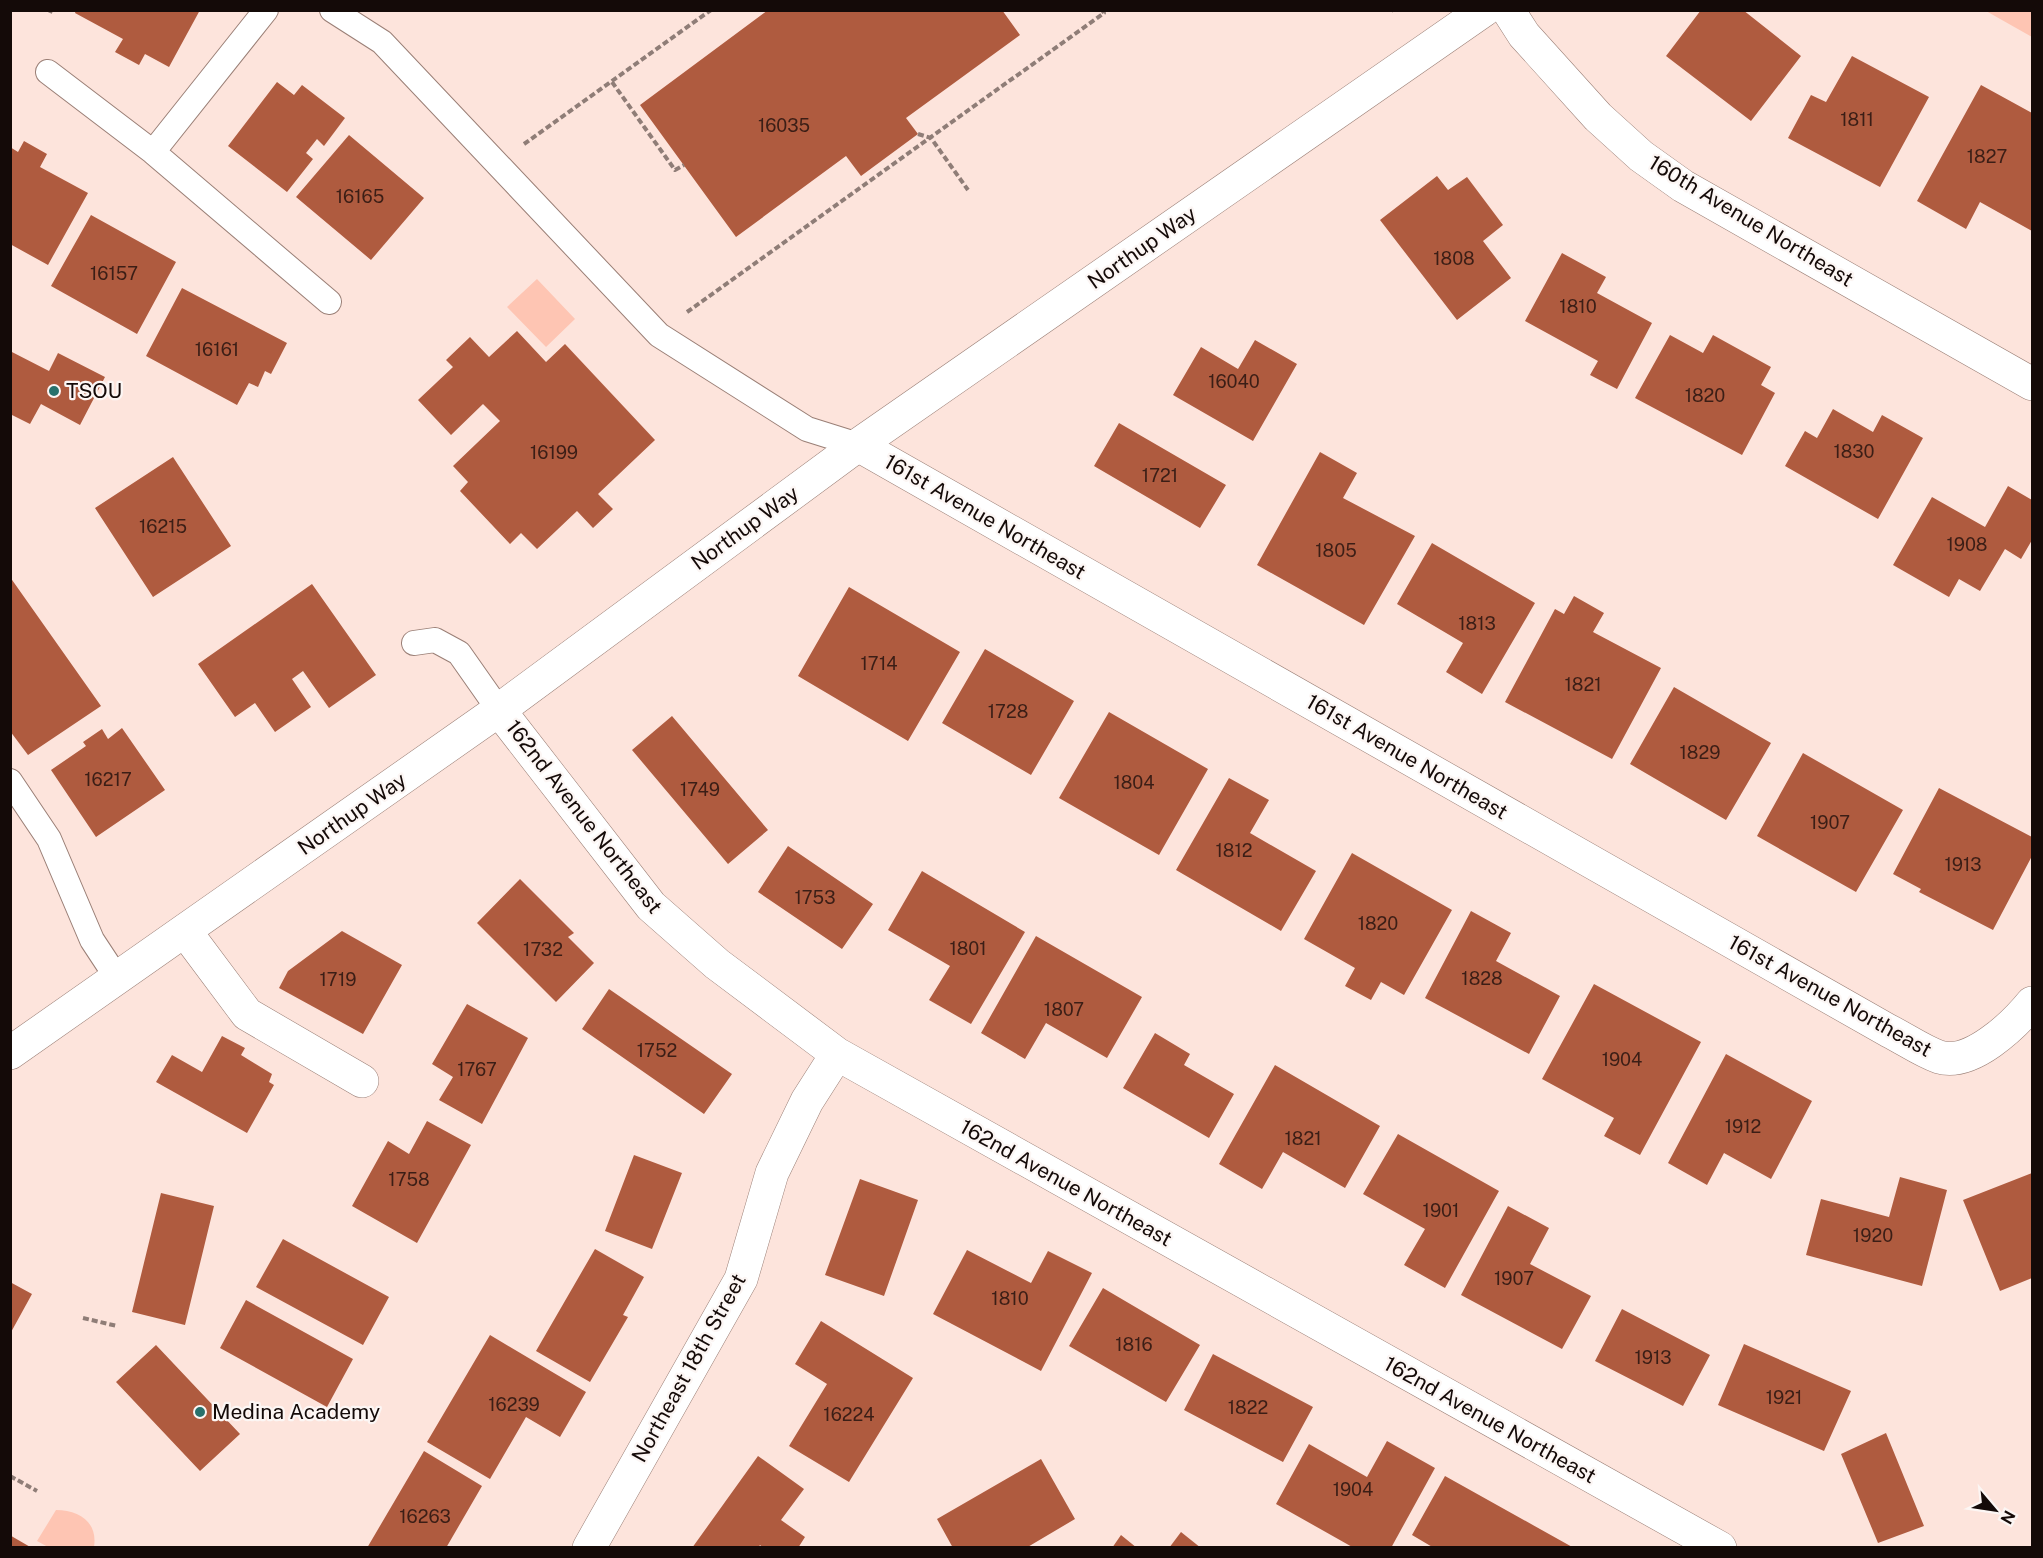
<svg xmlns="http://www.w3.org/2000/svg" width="2043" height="1558" font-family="'Public Sans',sans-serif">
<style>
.green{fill:#fec5b3}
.building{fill:#af5b3f}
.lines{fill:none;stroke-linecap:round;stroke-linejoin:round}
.service-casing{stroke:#9a7f76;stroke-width:26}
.minor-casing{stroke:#9a7f76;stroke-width:34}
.tertiary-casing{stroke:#9a7f76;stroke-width:34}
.path{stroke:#8f7d77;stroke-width:4;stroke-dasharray:6 3;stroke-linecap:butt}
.service{stroke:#fff;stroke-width:24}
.minor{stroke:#fff;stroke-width:33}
.tertiary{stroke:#fff;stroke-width:33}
.poi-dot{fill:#28716c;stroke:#fcf6f4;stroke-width:2}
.labels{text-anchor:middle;stroke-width:4.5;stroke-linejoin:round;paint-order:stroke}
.number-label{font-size:18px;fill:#3b1e16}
.street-label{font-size:21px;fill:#140a08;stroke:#fcf6f4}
.poi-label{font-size:21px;fill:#140a08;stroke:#fcf6f4;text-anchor:start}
</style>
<rect width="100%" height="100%" fill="#fde4dc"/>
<path class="green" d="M1986,11h46v26z
M537,279l38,40 -29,28 -39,-40z
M56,1510c23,0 42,12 38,37h-46l-11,-6z"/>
<path class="building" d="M76,10h124l-31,57 -24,-13 -6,11 -24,-13 8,-13 -48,-26z
M768,10h234l18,25 -114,83 12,16 -57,42 -15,-20 -110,81 -96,-132z
M1701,10h42l58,46 -50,65 -85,-65z
M1852,56l77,41 -49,90 -92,-49 23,-43 15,7z
M277,82l17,13 8,-10 43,33 -21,28 -7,-7 -11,14 7,6 -26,33 -59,-46z
M1981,85l51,28v118l-52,-29 -14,27 -49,-28z
M349,135l75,63 -53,62 -75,-63z
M24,141l23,13 -7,13 48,26 -40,72 -38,-21v-97l8,5z
M1437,176l11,14 19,-13 36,48 -20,16 28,37 -54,42 -77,-100z
M91,215l85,47 -39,72 -86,-48z
M1562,253l44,24 -9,16 55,30 -35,66 -27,-14 8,-14 -73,-40z
M182,288l105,55 -16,31 -6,-3 -7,16 -9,-4 -12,22 -91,-49z
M517,331l29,31 19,-18 90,96 -57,54 15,15 -20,19 -16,-17 -40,38 -16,-16 -11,11 -50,-53 8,-9 -15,-16 47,-45 -17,-17 -32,31 -33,-35 35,-33 -7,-7 24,-23 19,20z
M1670,335l33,18 10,-18 58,32 -10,18 14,8 -33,62 -107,-57z
M1255,340l42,24 -44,77 -80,-46 28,-48 37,22z
M10,351l39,20 9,-18 47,24 -25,48 -39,-21 -11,20 -20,-10z
M1833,409l40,23 9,-17 41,23 -45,81 -93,-53 20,-35 12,7z
M1119,423l107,62 -26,43 -106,-62z
M1320,452l37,21 -14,25 72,38 -51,89 -107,-60z
M173,457l58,89 -78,51 -58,-89z
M2008,486l24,14v40l-11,19 -16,-10 -25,42 -21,-12 -10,18 -56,-32 39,-68 53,30z
M1432,543l103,60 -53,91 -36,-22 17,-29 -66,-39z
M10,577l91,129 -73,49 -18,-24z
M312,584l64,91 -47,33 -26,-37 -11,8 19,28 -36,25 -20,-29 -20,14 -37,-53z
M849,587l111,65 -52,89 -110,-65z
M1574,596l30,17 -11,19 68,36 -49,91 -107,-57 50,-93 9,5z
M985,649l89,52 -43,74 -89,-52z
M1674,687l97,56 -45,77 -96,-56z
M1109,712l99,57 -49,86 -100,-57z
M672,716l96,114 -40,34 -96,-114z
M122,728l43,62 -69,47 -45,-67 35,-24 -3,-4 19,-13 6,10z
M1803,753l100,57 -47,82 -99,-56z
M1229,778l40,22 -19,33 66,38 -35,60 -105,-61z
M1939,788l93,49v19l-39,74 -74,-38 2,-3 -28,-15z
M788,846l85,58 -31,45 -84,-57z
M1352,853l100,57 -48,85 -23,-13 -10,18 -26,-14 10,-18 -51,-29z
M922,871l103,61 -54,92 -42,-24 21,-34 -62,-36z
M520,879l54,54 -6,4 26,26 -38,39 -79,-79z
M1471,911l40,22 -15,28 64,35 -31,58 -104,-56z
M342,931l60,34 -39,69 -84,-46 9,-17z
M1036,936l106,61 -35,61 -61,-35 -21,36 -44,-26z
M1594,984l107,58 -61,113 -36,-19 10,-18 -72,-39z
M609,989l123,85 -28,40 -122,-85z
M467,1004l61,34 -46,86 -43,-24 14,-23 -21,-13z
M1155,1033l35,21 -6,11 50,29 -25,44 -86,-50z
M222,1036l23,12 -4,7 31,19 -3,8 5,3 -27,48 -91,-51 16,-27 30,17z
M1726,1054l86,47 -41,78 -47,-26 -17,32 -39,-22z
M1275,1065l105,61 -35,62 -62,-36 -21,37 -43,-25z
M427,1121l44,24 -54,98 -65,-37 36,-65 21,13z
M1398,1134l101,57 -54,97 -41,-23 21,-36 -62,-35z
M634,1155l48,18 -30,76 -47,-18z
M2032,1173v105l-32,13 -37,-91z
M1900,1177l47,13 -25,96 -116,-31 15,-56 68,18z
M860,1179l58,21 -34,96 -59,-21z
M161,1193l53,13 -29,119 -53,-13z
M1508,1206l41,22 -19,36 61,32 -29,53 -101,-54z
M283,1239l106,58 -26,48 -107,-58z
M595,1249l49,28 -21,38 5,2 -38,65 -54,-31z
M967,1250l64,33 17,-32 44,22 -51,98 -108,-57z
M10,1282l22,12 -22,40z
M1103,1288l97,57 -34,57 -97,-56z
M246,1300l107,59 -26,48 -107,-59z
M1622,1309l88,46 -27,51 -88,-45z
M821,1321l92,57 -64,104 -60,-36 38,-62 -32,-20z
M490,1335l96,57 -26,45 -34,-20 -36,62 -63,-37z
M1744,1344l107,47 -27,60 -106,-46z
M156,1345l84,89 -40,37 -84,-89z
M1213,1354l100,53 -30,55 -99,-52z
M1886,1433l38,93 -46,17 -37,-89z
M1387,1441l48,27 -44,80h-37l-78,-44 33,-60 58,33z
M424,1451l58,35 -36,62h-79z
M758,1456l46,33 -23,31 24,17 -7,11h-35l-3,-3 -2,3h-66z
M1041,1459l34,60 -49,29h-73l-16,-29z
M1445,1476l129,72h-140l-22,-13z
M1181,1532l20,16h-32z
M10,1535l3,2 19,11h-22z
M1121,1535l16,13h-25z"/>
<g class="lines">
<defs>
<path id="service" d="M332,10l50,32 277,293 148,94 51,16
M48,72l105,80 176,150
M153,152l113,-142
M414,643l21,-3 24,13 40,57
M10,781l39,58 43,101 25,38"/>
<path id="minor" d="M1508,10l16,25 74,82 43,39 42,30 349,198
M858,445l1031,586c16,8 33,20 50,26 32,10 75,-32 93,-54
M499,710l152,196 66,58 120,90 883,494
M185,931l62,83 115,67
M589,1548l152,-269 31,-106 35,-72 30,-47"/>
<path id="tertiary" d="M10,1053l489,-343 359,-265 626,-435"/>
</defs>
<use href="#service" class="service-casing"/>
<use href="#minor" class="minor-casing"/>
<use href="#tertiary" class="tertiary-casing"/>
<path class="path" d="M1393,10l1,1
M50,13l1,-3
M612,82l63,88 9,-5
M918,134l13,4 37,52
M524,144l187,-134
M687,312l417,-299 -2,-3
M83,1318l34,8
M10,1476l27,15"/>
<use href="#service" class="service"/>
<use href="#minor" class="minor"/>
<use href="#tertiary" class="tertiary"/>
</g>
<g class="poi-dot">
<circle cx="54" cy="391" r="6"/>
<circle cx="200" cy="1412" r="6"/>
</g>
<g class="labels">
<g class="number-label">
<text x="1857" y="126">1811</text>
<text x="784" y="132">16035</text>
<text x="1987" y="163">1827</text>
<text x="360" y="203">16165</text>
<text x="1454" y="265">1808</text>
<text x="114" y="280">16157</text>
<text x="1578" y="313">1810</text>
<text x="217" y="356">16161</text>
<text x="1234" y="388">16040</text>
<text x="1705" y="402">1820</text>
<text x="1854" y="458">1830</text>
<text x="554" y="459">16199</text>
<text x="1160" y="482">1721</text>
<text x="163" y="533">16215</text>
<text x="1967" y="551">1908</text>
<text x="1336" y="557">1805</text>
<text x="1477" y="630">1813</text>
<text x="879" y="670">1714</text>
<text x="1583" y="691">1821</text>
<text x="1008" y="718">1728</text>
<text x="1700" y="759">1829</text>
<text x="108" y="786">16217</text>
<text x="1134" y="789">1804</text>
<text x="700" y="796">1749</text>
<text x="1830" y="829">1907</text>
<text x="1234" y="857">1812</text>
<text x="1963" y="871">1913</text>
<text x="815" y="904">1753</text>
<text x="1378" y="930">1820</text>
<text x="968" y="955">1801</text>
<text x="543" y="956">1732</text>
<text x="1482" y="985">1828</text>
<text x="338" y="986">1719</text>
<text x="1064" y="1016">1807</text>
<text x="657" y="1057">1752</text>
<text x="1622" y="1066">1904</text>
<text x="477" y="1076">1767</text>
<text x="1743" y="1133">1912</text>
<text x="1303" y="1145">1821</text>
<text x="409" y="1186">1758</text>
<text x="1441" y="1217">1901</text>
<text x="1873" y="1242">1920</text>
<text x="1514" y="1285">1907</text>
<text x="1010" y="1305">1810</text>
<text x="1134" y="1351">1816</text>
<text x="1653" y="1364">1913</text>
<text x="1784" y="1404">1921</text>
<text x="514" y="1411">16239</text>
<text x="1248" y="1414">1822</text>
<text x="849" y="1421">16224</text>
<text x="1353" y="1496">1904</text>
<text x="425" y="1523">16263</text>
</g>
<g class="street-label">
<text transform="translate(1751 221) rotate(31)" y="7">160th Avenue Northeast</text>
<text transform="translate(1142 248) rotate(-35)" y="7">Northup Way</text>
<text transform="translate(985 517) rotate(30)" y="7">161st Avenue Northeast</text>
<text transform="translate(745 528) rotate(-36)" y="7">Northup Way</text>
<text transform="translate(1407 757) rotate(30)" y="7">161st Avenue Northeast</text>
<text transform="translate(352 814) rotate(-35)" y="7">Northup Way</text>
<text transform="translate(584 817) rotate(52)" y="7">162nd Avenue Northeast</text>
<text transform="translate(1830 996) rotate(29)" y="7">161st Avenue Northeast</text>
<text transform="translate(1066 1183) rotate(29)" y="7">162nd Avenue Northeast</text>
<text transform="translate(689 1368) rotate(-61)" y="7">Northeast 18th Street</text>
<text transform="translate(1490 1420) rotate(29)" y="7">162nd Avenue Northeast</text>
</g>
<g class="poi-label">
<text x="66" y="398">TSOU</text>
<text x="212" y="1419">Medina Academy</text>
</g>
</g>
<rect width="2043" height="1558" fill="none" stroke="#140a08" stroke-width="24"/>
<g transform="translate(1995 1510) rotate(119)" stroke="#fcf6f4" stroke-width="4.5" paint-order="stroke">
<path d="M0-4.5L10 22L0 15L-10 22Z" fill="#140a08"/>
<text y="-9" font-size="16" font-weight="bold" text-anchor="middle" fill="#140a08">N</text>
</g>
</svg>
